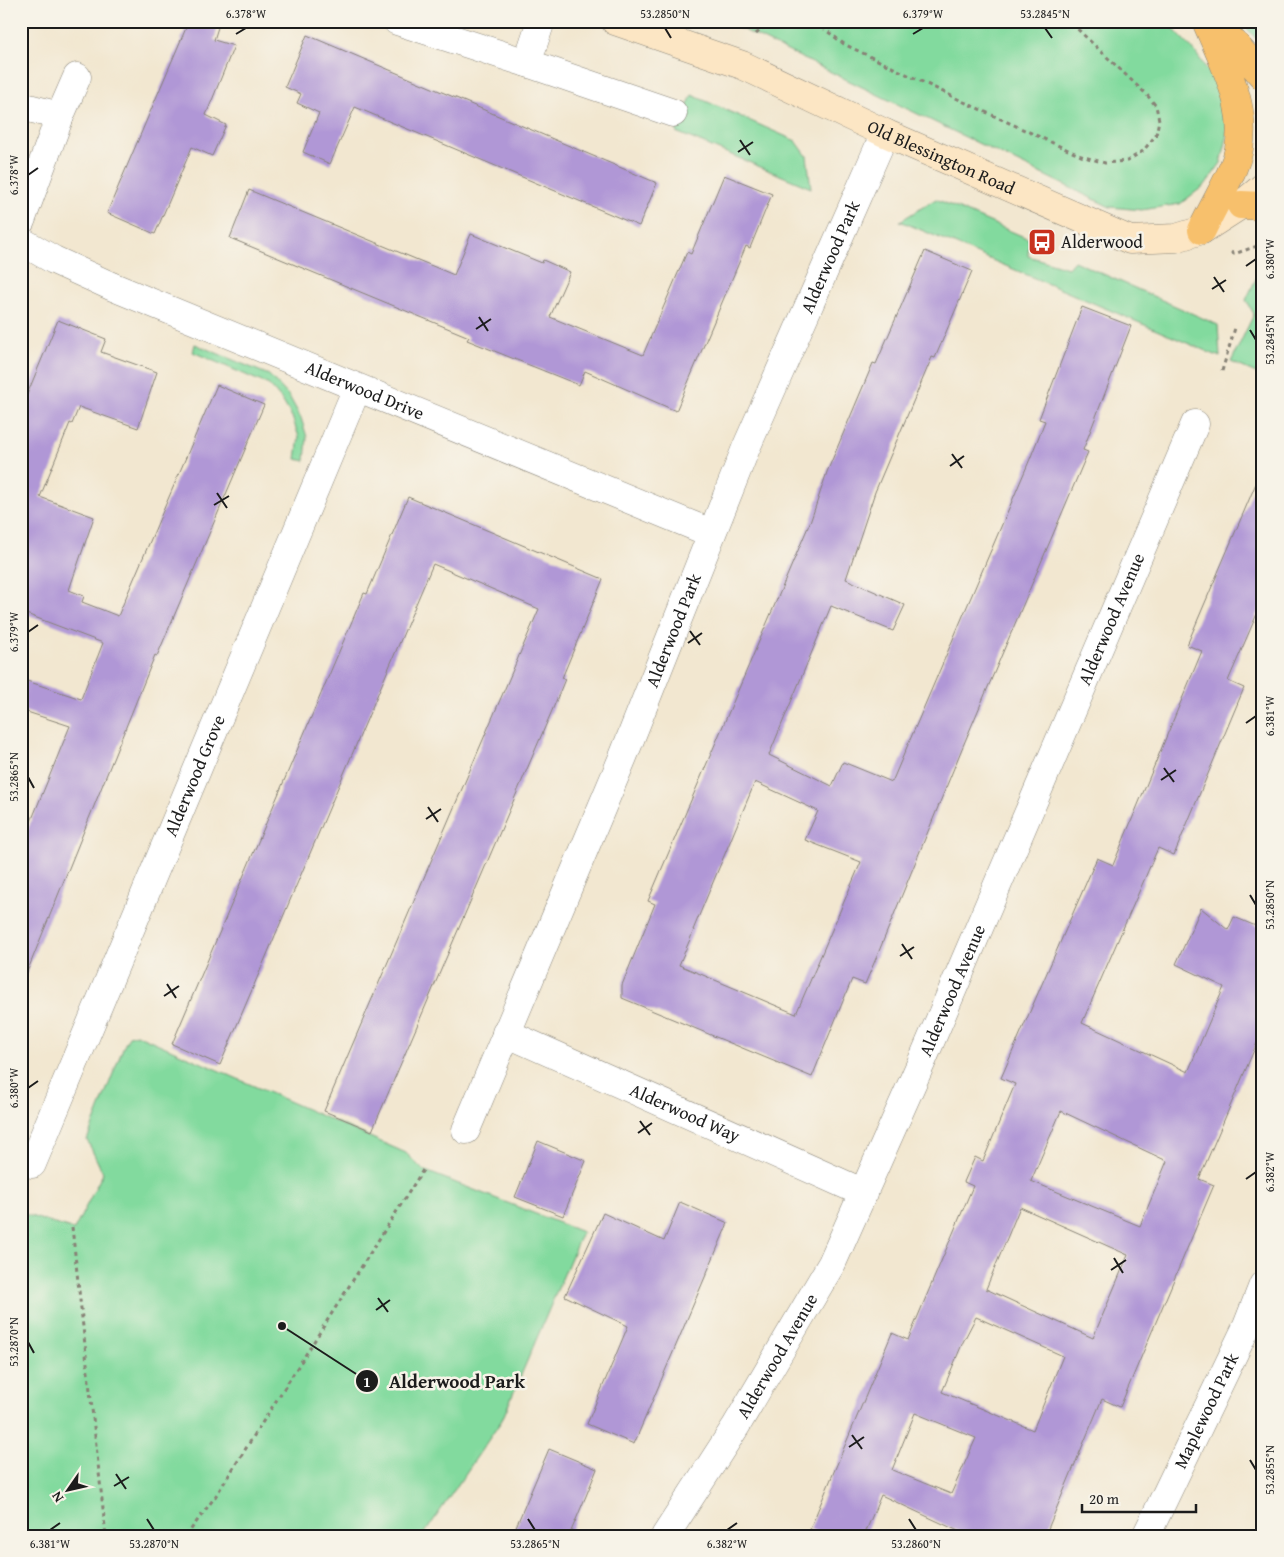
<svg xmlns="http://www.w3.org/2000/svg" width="1284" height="1557" font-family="'Gentium Book Plus',serif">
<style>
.green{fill:#82da9e;stroke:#4f7b5d}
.building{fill:#b097d6;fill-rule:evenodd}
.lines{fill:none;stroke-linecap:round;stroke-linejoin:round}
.street-casing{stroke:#878276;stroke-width:29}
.secondary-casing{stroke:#878276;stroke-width:29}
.primary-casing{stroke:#878276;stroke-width:29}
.path{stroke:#878276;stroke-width:3;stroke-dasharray:4 4;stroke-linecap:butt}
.street{stroke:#fff;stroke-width:28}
.secondary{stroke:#fce6c4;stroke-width:28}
.primary{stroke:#f7c06c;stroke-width:28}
.ticks{fill:none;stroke:#1c1c1c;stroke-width:2}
.labels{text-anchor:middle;stroke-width:5;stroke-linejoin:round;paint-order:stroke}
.street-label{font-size:18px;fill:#1c1c1c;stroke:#f7f3e8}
.poi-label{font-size:18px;fill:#1c1c1c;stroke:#f7f3e8;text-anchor:start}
.leader{fill:none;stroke:#1c1c1c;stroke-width:2}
.callout-dot{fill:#1c1c1c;stroke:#f7f3e8;stroke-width:2}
.mark-label{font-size:15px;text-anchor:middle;font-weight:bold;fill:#fff}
.callout-label{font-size:19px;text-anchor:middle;font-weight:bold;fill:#1c1c1c;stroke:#f7f3e8;stroke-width:5;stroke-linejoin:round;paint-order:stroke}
.neatline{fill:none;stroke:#1c1c1c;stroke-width:2}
.ticks-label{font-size:12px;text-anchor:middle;fill:#1c1c1c}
</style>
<rect width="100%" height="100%" fill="#f7f3e8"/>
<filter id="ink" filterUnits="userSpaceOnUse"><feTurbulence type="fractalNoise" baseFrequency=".02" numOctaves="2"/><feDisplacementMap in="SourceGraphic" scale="10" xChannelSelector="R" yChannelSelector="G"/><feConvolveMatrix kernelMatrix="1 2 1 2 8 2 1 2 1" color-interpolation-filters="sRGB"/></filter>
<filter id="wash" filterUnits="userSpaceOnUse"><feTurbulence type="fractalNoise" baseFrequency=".0096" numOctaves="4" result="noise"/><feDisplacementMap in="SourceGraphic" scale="20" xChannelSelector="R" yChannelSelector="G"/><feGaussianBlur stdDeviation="1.12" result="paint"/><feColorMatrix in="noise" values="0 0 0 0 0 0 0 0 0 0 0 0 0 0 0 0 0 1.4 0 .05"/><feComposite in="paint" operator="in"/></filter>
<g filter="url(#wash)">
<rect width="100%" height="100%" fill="#f2e7d0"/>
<path class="green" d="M719,21h447l29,31 25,36 6,24 1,26 -6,25 -16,22 -25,19 -38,6 -32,-3 -364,-176z
M1240,21h23v25z
M692,95l104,46 11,15 4,32 -135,-56z
M936,199l93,40 -1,17 40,12 6,-7 144,64 2,32 -320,-136z
M1263,264v112l-32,-14 23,-48 -8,-14z
M195,344l74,31 20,21 12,22 6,19 -2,24 -9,-2 3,-22 -7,-20 -10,-17 -13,-15 -76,-33z
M136,1034l270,119 17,17 159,62 -80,188 -79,116h-402v-323l53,17 29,-57 -16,-33 36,-92 6,-12z"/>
<g id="blocks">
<path class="building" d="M189,21h31l-6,19 20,6 -28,69 20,10 -14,31 -20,-9 -37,87 -48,-21z
M307,35l350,148 -18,43 -284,-119 -25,57 -27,-12 16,-39 -22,-10 4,-9 -16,-7z
M724,175l48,19 -22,54 -4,-2 -70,165 -91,-40 -6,14 -112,-45 2,-3 -239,-99 19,-48 205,85 17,-41 71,29 1,-3 27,12 -20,45 93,38 44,-103 4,2z
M925,251l47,20 -37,87 -3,-1 -57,135 -29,87 59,26 -12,26 -62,-25 -62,149 63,31 11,-24 49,20 138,-323 15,-38 -6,-2 43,-112 49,19 -48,124 5,2 -125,294 -86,210 -12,28 -13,-5 -40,98 -190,-79v-13l33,-81 -7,-3 163,-381 16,-48 46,-109 3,1zM755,782l63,29 -13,29 56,22 -65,152 -117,-49 15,-35h-1z
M58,320l48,19 -5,13 56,20 -19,56 -59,-21 -7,17 -2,-1 -30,74 54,20 -25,73 15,6 -2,6 36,14 99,-231 47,20 -107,251 -2,-1 -132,327h-2v-136l49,-120 -49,-16v-31l60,20 22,-56 -82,-31v-203z
M1263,467v133l-35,81 16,7 -70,167 -16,-7 -76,175 106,49 36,-85 -48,-23 25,-56 27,22 6,-13 29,12v100l-64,150 15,6 -94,222 -18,-8 -57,137h-76l-88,-41 -17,41h-37l-17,-7 82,-196 16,7 18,-43 47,-111 -9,-4 11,-25 8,4 32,-77 -14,-6 96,-220 16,7 89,-214 -15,-6zM1061,1111l106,50 -27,65 -109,-45zM1020,1207l108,48 -35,83 -107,-49zM976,1317l87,39 -30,74 -91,-38 21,-50zM915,1413l61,25 -25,56 -59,-24z
M408,497l195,82 -41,99 3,1 -11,27 -182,425 -48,-20 215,-502 -106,-45 -213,501 -48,-21 192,-451 3,1z
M538,1141l48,20 -23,55 -48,-19z
M680,1202l48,21 -94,221 -47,-20 41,-98 -63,-30 38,-83 61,28z
M549,1449l48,20 -11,27 -17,40h-57z"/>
</g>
</g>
<g filter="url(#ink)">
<use href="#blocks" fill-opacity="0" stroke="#878276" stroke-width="1"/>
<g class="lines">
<defs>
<g id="street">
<path d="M397,21l130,42 146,50"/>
<path d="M527,63l14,-42"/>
<path d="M21,106l39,10"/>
<path d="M21,221l39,-105 17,-39"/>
<path id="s1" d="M21,241l33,19 57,26 600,247"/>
<path id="s2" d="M506,1033l358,160"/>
<path id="s3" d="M466,1130l157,-373 123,-309 139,-315"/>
<path id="s4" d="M32,1164l325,-776"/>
<path id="s5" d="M665,1536l71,-110 96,-163 90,-202 273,-637"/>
<path id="s6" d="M1146,1536l101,-210 16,-41"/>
</g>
<g id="secondary">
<path id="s7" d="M615,21l127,44 143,68 245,107 46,-2 26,-8 39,-25 22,-18"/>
</g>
<path id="primary" d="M1214,21l49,55
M1241,205l22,1
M1202,230c10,-21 22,-41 31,-62 22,-50 -8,-101 -27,-147"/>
</defs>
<use href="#street" class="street-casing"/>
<use href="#secondary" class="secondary-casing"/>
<use href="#primary" class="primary-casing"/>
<path class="path" d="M807,21l16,7 21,16 120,58 117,54 24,7 22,-2 16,-10 13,-16 3,-15 -3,-14 -9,-11 -78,-74
M756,34l14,-13
M1231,252l3,2 29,-10
M1222,371l13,-43
M72,1227l34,309
M186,1536l29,-39 208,-327"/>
<use href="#street" class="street"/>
<use href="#secondary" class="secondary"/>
<use href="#primary" class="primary"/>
</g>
</g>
<path class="ticks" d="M665,28l6,10M1045,28l7,10M236,34l10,-6M913,34l10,-6M740,140l10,15M738,152l15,-10M28,175l10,-7M1246,266l10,-7M1214,277l10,15M1212,289l14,-9M479,317l9,14M476,329l15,-10M1250,330l6,10M952,454l10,14M950,466l14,-10M217,493l10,15M214,505l15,-9M690,631l10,14M28,632l10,-7M688,643l14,-10M1246,723l10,-7M1164,768l10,14M28,777l6,11M1161,780l15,-10M428,807l10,15M426,819l15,-10M1250,895l6,10M902,944l10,15M900,956l14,-9M167,984l9,14M164,996l15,-10M28,1088l10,-7M640,1121l10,14M638,1133l14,-10M1246,1179l10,-7M1114,1258l9,15M1111,1270l15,-10M378,1298l10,14M376,1310l14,-10M28,1342l6,11M852,1435l10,14M849,1447l15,-10M1250,1460l6,10M116,1474l10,15M114,1486l15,-9M147,1519l7,11M528,1519l7,11M909,1519l7,11M50,1530l10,-7M727,1530l10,-7"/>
<defs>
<symbol id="bus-square" viewBox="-11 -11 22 22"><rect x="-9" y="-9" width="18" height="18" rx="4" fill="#c8321e" stroke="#f7f3e8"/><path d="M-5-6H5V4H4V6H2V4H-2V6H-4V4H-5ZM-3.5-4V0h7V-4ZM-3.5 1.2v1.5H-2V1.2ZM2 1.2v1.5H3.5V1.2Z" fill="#fff"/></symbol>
</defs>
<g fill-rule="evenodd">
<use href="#bus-square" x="1026" y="226" width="32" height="32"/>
</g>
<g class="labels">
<g class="street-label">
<text dy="6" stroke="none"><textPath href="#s7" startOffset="354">Old Blessington Road</textPath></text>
<text dy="6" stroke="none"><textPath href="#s3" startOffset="946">Alderwood Park</textPath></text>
<text dy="6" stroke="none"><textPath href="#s1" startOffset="375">Alderwood Drive</textPath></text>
<text dy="6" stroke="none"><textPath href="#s5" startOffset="1022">Alderwood Avenue</textPath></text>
<text dy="6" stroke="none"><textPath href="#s3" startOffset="541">Alderwood Park</textPath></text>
<text dy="6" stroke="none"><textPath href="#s4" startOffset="421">Alderwood Grove</textPath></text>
<text dy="6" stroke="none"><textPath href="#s5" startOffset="618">Alderwood Avenue</textPath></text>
<text dy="6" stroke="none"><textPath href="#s2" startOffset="196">Alderwood Way</textPath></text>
<text dy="6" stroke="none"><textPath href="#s5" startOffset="212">Alderwood Avenue</textPath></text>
<text dy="6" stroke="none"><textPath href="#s6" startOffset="139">Maplewood Park</textPath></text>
</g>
<g class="poi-label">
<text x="1061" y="248">Alderwood</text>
</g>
</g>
<path class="leader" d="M282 1326L367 1381"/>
<g class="callout-dot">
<circle cx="282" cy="1326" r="5"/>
<circle cx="367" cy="1381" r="12"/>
</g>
<g class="mark-label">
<text x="367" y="1387">1</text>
</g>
<g class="callout-label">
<text x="457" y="1388">Alderwood Park</text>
</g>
<rect width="1284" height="1557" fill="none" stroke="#f7f3e8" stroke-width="55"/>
<g transform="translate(68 1490) rotate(236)" stroke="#f7f3e8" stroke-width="4" paint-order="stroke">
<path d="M0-4L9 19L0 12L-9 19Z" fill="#1c1c1c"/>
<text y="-8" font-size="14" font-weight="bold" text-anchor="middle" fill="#1c1c1c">N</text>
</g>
<path d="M1082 1504v8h114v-8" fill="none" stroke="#1c1c1c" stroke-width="2.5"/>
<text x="1089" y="1504" font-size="15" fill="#1c1c1c" stroke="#f7f3e8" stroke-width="4" paint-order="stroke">20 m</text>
<rect x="28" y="28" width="1228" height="1502" class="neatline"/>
<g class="ticks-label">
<text x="246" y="18">6.378°W</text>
<text x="665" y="18">53.2850°N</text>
<text x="923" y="18">6.379°W</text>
<text x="1045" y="18">53.2845°N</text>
<text transform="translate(14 175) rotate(-90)" y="4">6.378°W</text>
<text transform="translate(1270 259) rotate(-90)" y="4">6.380°W</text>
<text transform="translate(1270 340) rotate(-90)" y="4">53.2845°N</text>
<text transform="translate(14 632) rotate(-90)" y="4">6.379°W</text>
<text transform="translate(1270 716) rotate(-90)" y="4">6.381°W</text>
<text transform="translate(14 777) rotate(-90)" y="4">53.2865°N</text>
<text transform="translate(1270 905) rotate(-90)" y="4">53.2850°N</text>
<text transform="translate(14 1088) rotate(-90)" y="4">6.380°W</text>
<text transform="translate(1270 1172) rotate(-90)" y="4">6.382°W</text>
<text transform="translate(14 1342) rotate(-90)" y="4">53.2870°N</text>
<text transform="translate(1270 1470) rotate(-90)" y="4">53.2855°N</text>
<text x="50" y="1548">6.381°W</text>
<text x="154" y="1548">53.2870°N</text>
<text x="535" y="1548">53.2865°N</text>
<text x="727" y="1548">6.382°W</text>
<text x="916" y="1548">53.2860°N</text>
</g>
</svg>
